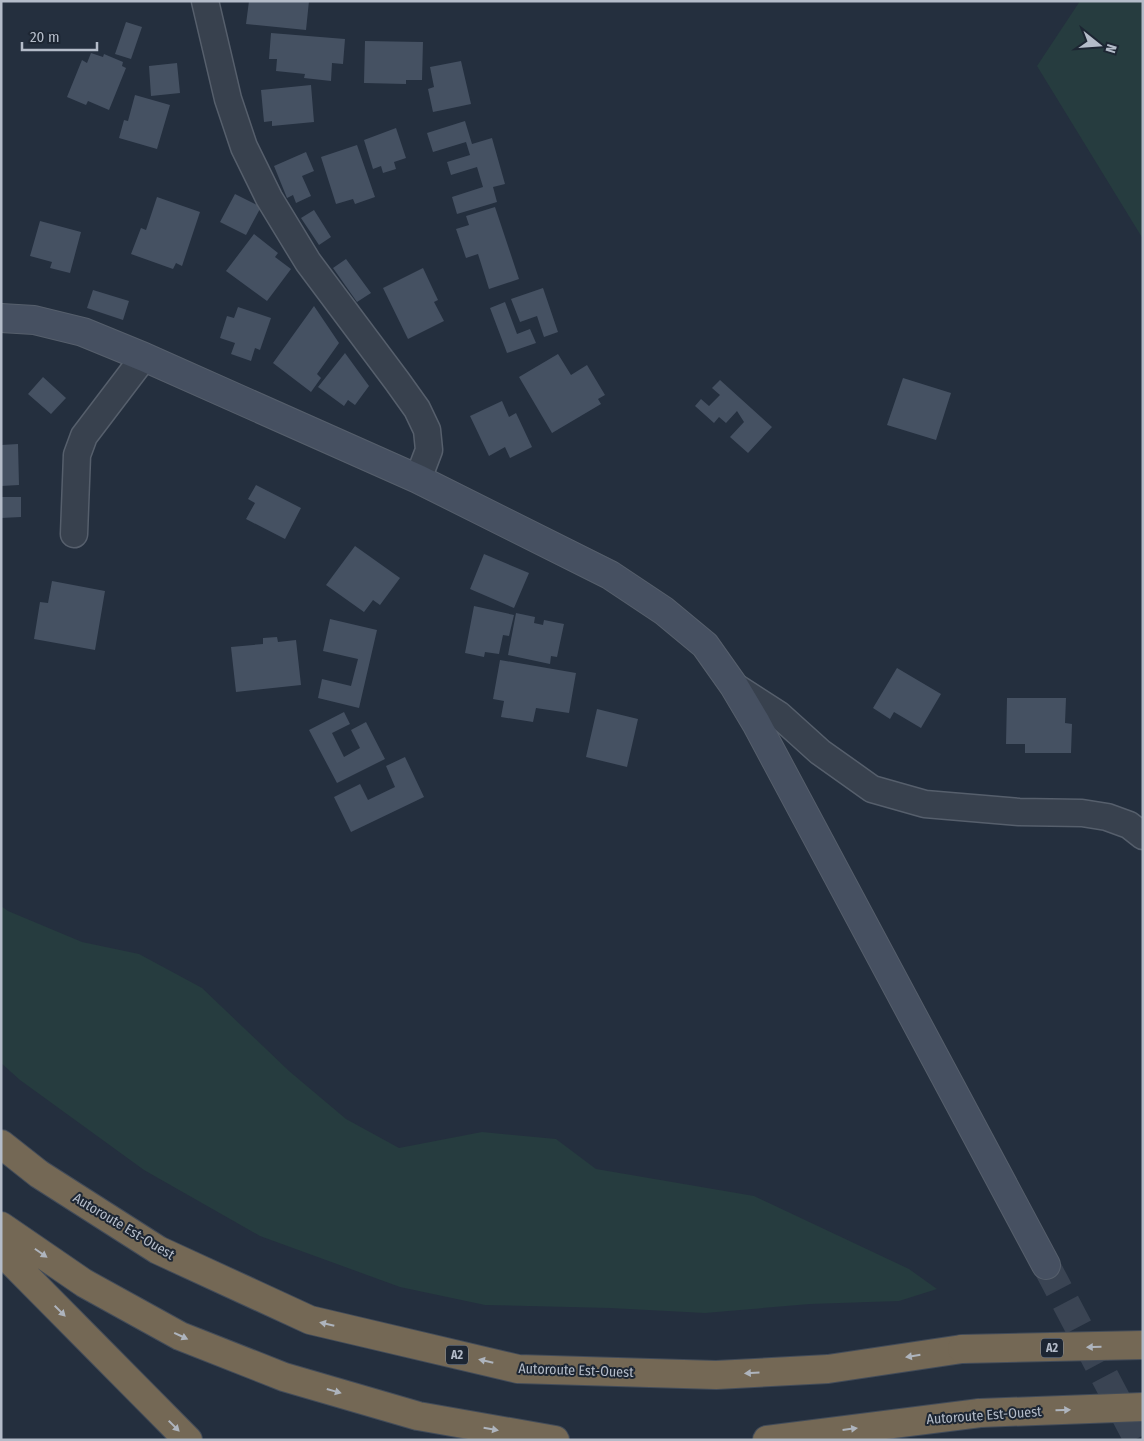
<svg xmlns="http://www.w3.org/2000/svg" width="1144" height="1441" font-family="'Fira Sans Condensed',sans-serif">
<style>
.green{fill:#263c3f}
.building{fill:#455162}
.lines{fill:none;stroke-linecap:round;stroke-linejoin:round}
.secondary-tunnel{stroke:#3a4453;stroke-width:28;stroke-dasharray:28 14;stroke-linecap:butt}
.street-casing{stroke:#565f6c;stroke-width:29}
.secondary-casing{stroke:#565f6c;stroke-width:30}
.highway-casing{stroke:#434c59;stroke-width:30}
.street{stroke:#38414e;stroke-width:26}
.secondary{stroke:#465061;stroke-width:28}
.highway{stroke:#746855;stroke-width:28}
.highway-bridge-casing{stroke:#434c59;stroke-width:30;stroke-linecap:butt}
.highway-bridge{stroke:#746855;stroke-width:28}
.oneway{fill:#aeb4bd}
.labels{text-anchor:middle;stroke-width:4;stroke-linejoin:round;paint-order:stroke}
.shield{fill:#1d2633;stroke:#878f9c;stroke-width:1}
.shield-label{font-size:12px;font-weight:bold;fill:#b4bcc9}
.street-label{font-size:14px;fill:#b4bcc9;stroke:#1d2633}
</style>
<rect width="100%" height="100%" fill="#242f3e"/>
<path class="green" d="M1080,1h63v238l-106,-173z
M1,906l7,5 74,31 57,12 63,34 87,83 57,48 53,29 83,-16 74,7 40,30 158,27 155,73 28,20 -38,12 -89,3 -105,9 -95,-5 -125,-3 -85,-18 -140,-51 -116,-66 -124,-90 -19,-17z"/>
<path class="building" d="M249,1h60l-3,29 -60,-6z
M126,22l16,5 -11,32 -16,-5z
M271,33l74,6 -2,25 -11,-1 -1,18 -27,-3 1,-4 -29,-3 1,-12h-8z
M365,41l58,1 -1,38h-16v4l-42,-1z
M91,53l12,4 1,-3 19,8 -1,4 4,2 -17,42 -21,-9 -2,4 -19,-8 15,-37 5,3z
M461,61l10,43 -38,8 -5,-23 6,-2 -4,-20z
M177,63l3,30 -29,3 -2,-30z
M311,85l3,37 -42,4v-5l-8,1 -3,-32z
M135,95l35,10 -13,44 -38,-11 5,-18 4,1z
M465,121l7,23 20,-6 13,46 -12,3 4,15 -40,12 -5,-17 31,-10 -6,-20 -26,8 -4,-13 23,-7 -4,-13 -33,10 -6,-19z
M396,128l10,30 -12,4 2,7 -13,4 -2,-7 -8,3 -9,-29z
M357,145l18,52 -20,7 -2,-5 -17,5 -15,-47z
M306,152l8,19 -12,5 9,20 -15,7 -3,-8 -6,3 -13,-32z
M235,194l26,13 -15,28 -26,-13z
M157,197l43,15 -18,54 -6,-3 -3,6 -42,-15 10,-26 5,2z
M495,207l24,72 -30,10 -11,-35 -12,4 -10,-29 13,-4 -3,-9z
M314,210l17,27 -12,8 -18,-27z
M40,221l41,11 -11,41 -20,-5 2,-6 -22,-6z
M254,234l24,19 -3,4 16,12 -24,32 -41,-30z
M346,259l25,34 -14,9 -24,-34z
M423,268l15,32 -4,2 10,19 -36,18 -25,-51z
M543,288l15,44 -14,5 -7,-21 -17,6 -9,-23z
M93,290l36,11 -6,19 -36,-12z
M505,302l12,32 13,-5 6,14 -29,10 -17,-45z
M314,306l25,37 -22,31 4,4 -10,14 -38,-29z
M238,307l33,11 -11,32 -5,-2 -4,13 -20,-7 4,-11 -15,-5 7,-22 7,2z
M345,353l24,33 -14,19 -7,-5 -4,6 -26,-19z
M558,354l13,21 16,-10 18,30 -7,4 3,5 -49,29 -33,-56z
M43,377l23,21 -15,16 -23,-20z
M903,378l48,15 -15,47 -49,-15z
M720,380l52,47 -24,26 -18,-16 14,-15 -7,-11 -11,12 -7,-6 -5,6 -19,-17 6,-7 8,7 11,-11 -8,-7z
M502,401l7,16 7,-4 16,34 -22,11 -5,-11 -16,9 -19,-40z
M18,444l1,41 -18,1v-41z
M256,485l45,23 -16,31 -39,-20 9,-16 -7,-4z
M1,497h20v20l-20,1z
M355,546l45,32 -20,27 -7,-5 -9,12 -38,-27z
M484,554l45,19 -15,35 -44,-19z
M52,581l53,10 -10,59 -61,-11 6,-37 8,1z
M474,606l40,9 -5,21 -6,-1 -4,19 -14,-2 -1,5 -19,-4z
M516,613l19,4 -1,6 9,2 1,-5 20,4 -7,33 -6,-1 -1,8 -42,-9z
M330,619l47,11 -18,78 -41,-10 4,-19 29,7 7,-27 -35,-8z
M277,637l1,5 18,-2 5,45 -65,7 -5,-45 32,-3v-6z
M500,660l76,13 -7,40 -33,-5 -3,14 -32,-5 3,-16 -11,-2z
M897,668l44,26 -20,34 -27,-16 -4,7 -17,-11z
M1007,698h59l-1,25 7,1 -1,29h-46v-9h-19z
M597,709l41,10 -11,48 -41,-10z
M344,712l6,12 -18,9 12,24 16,-9 -9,-18 15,-8 19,37 -48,24 -28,-53z
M405,757l19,40 -73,35 -17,-35 26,-13 8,16 27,-13 -9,-21z"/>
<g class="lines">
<path class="secondary-tunnel" d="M1046,1265l92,175"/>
<defs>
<path id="street" d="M205,1l23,98 16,48 25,51 39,64 89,119 20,28 10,21 2,20 -11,29
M74,534l3,-79 7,-19 60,-79
M734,686l45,29 41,37 52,37 53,15 94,8 63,1 25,4 22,8 14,11"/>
<path id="secondary" d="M1,318l33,2 49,12 61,25 274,122 192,96 54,36 41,34 29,41 22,37 290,542"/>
<path id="highway" d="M1,1144l38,30 119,76 152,70 208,49 198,6 112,-6 134,-20
M1,1226l83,57 96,53 104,41 134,39 137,24
M1,1251l187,189
M767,1440l213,-27"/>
</defs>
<use href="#street" class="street-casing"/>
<use href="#secondary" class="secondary-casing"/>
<use href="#highway" class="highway-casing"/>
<use href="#street" class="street"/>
<use href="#secondary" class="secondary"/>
<use href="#highway" class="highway"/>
<defs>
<path id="highway-bridge" d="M962,1349l181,-4
M980,1413l163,-6"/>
</defs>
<use href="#highway-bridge" class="highway-bridge-casing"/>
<use href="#highway-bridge" class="highway-bridge"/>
</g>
<defs><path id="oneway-solid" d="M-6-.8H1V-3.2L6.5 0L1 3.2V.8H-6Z" transform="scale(1.25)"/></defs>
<g class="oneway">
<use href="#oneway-solid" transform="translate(41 1253) rotate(35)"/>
<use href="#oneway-solid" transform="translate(60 1311) rotate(45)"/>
<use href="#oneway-solid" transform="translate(327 1324) rotate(-167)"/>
<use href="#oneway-solid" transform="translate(181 1336) rotate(25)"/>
<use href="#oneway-solid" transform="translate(1094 1347) rotate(179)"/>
<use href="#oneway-solid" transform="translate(913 1356) rotate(171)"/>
<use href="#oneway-solid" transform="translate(486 1361) rotate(-167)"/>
<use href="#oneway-solid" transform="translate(752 1373) rotate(177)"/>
<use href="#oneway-solid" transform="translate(334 1391) rotate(16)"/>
<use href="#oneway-solid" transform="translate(1063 1410) rotate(-2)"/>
<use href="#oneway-solid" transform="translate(174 1426) rotate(45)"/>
<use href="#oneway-solid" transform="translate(491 1429) rotate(10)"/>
<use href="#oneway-solid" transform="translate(850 1429) rotate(-7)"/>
</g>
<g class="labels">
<g class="shield">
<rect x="1041" y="1338.5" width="22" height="19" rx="4"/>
<rect x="446" y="1345.5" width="22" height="19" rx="4"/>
</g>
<g class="shield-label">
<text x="1052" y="1352">A2</text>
<text x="457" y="1359">A2</text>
</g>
<g class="street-label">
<text transform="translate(124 1226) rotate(31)" y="5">Autoroute Est-Ouest</text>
<text transform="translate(576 1370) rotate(2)" y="5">Autoroute Est-Ouest</text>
<text transform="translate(984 1415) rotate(-4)" y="5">Autoroute Est-Ouest</text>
</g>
</g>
<rect width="1144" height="1441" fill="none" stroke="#b4bcc9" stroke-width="5"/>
<g transform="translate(1099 45) rotate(107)" stroke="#1d2633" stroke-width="4" paint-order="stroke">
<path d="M0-4L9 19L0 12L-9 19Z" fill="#b4bcc9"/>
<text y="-8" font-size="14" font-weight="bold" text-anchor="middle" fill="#b4bcc9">N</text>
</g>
<path d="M22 42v8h75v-8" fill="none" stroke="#b4bcc9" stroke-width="2.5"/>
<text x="30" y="42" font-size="15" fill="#b4bcc9" stroke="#1d2633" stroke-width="4" paint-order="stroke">20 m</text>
</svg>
